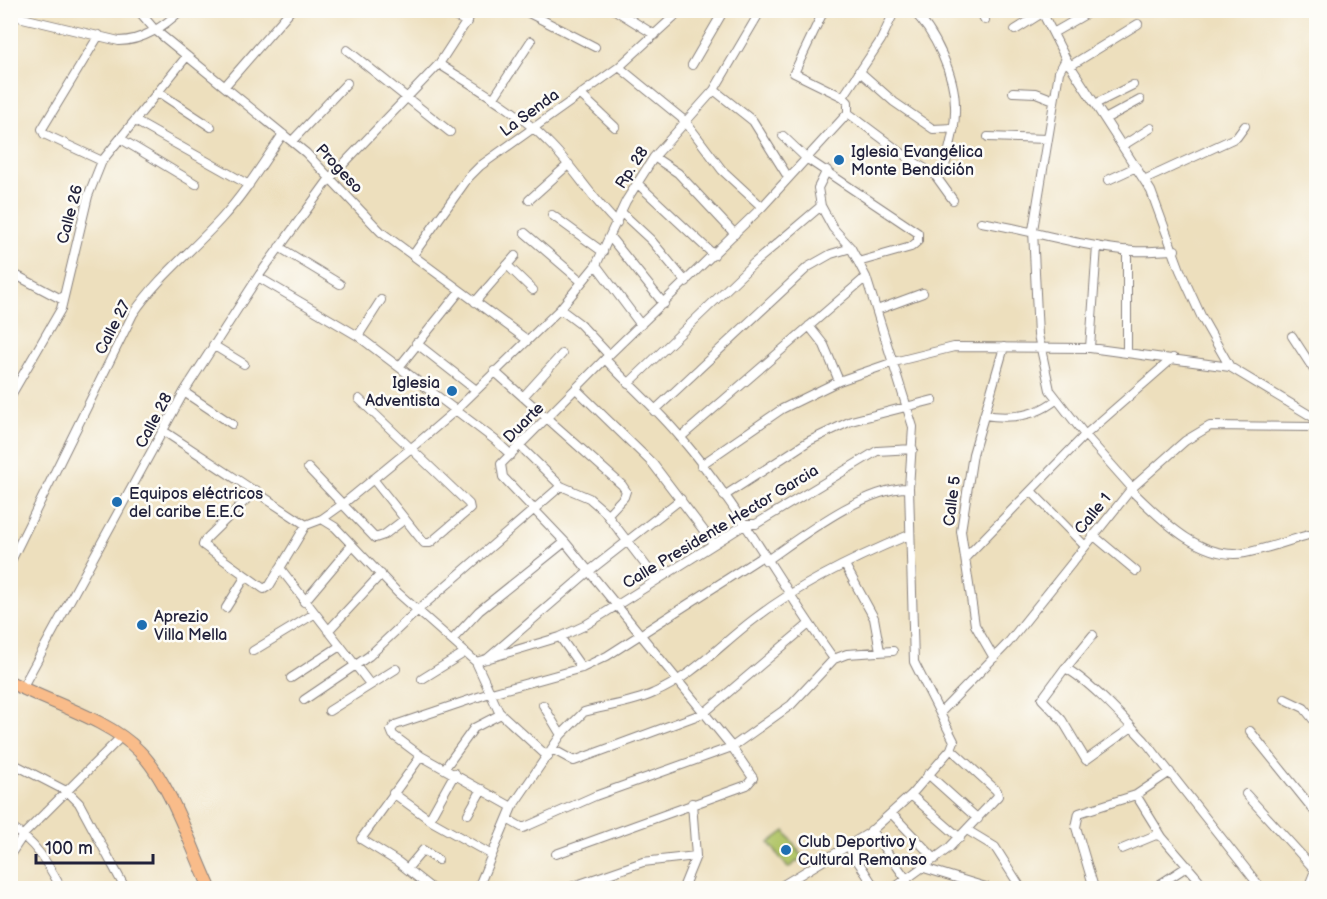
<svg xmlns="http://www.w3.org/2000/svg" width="1327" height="899" font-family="'Balsamiq Sans',sans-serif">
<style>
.green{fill:#b2c66a;stroke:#6a7452;stroke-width:1.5}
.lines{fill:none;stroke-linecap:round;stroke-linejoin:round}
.street-casing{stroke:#88807c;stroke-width:10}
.primary-casing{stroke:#88807c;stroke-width:14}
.street{stroke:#fff;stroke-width:8}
.primary{stroke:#f9bc8a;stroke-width:12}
.poi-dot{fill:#1f6fb2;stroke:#fdfcf7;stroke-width:2}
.labels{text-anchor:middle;stroke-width:5;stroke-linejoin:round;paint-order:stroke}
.street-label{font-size:16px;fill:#22223b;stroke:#fdfcf7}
.poi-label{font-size:16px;fill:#22223b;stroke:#fdfcf7;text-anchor:start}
</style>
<rect width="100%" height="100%" fill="#fdfcf7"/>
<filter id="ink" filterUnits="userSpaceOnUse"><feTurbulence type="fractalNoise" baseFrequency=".0167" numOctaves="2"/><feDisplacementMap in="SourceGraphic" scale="12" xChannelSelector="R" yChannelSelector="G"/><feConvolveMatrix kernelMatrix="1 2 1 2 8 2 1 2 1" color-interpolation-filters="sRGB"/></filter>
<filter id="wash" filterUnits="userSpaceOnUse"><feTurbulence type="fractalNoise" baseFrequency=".008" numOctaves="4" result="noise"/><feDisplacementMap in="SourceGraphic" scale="24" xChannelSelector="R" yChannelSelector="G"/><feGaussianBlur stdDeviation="1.35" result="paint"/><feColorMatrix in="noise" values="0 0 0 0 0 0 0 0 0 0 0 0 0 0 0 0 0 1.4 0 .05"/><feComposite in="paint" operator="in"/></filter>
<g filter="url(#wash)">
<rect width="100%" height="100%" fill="#eddfbd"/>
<path class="green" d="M785,831l18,26 -15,11 -19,-25z"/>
</g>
<g filter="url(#ink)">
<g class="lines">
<defs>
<path id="street" d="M138,10l17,20 151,123 75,79 145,107
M440,10l28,12
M523,10l72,37
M615,10l40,25
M824,10l-30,63 49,24 5,5v11l63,47 24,15 18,25
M912,10c23,21 43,66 43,96 1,22 -6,43 -11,64l-9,5
M979,10l6,10
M1041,10l25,49 85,132 29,79 22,48 28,49
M10,15l109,26c23,0 46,-15 62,-31
M1015,30l27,-17
M1053,33l40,-23
M99,35l-57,94 2,5 58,27
M347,50l103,82
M1066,59l-7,13 -26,158 5,105 12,55 35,45 47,53
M439,64c37,24 78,46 109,78 26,25 43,56 69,81
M692,65l32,-55
M1070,66l68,-42
M619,67l66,54 37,49 40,37
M859,71l35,31 39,27 21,-1
M225,86l66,-76
M714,90l39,31 35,56
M158,92l53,35
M1013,92l23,1 18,7
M580,94l35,33
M843,97l38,-57 14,-30
M493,99l38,-58
M1095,104l38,-19
M1105,119l35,-19
M135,121l114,64
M783,136l23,22 112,75v8l-7,6 -53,15
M988,137l60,2
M121,139l75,45
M292,141l55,-58
M1122,146l29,-18
M654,157l24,16 57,61
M1108,180l28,-13
M1144,180l93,-43 8,-11
M638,184l76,71
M529,200l40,-36
M622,213l29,27 35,42
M552,215l51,37
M981,222c50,8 101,25 152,29 14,1 28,-1 42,-1
M525,233l56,48
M610,237l54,67
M279,247l61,37
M413,255l55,-77 12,-12 139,-99 62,-57
M507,265l26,25
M596,265l45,60
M10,272l53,28
M258,277l100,59 137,104 16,15
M475,302l40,-46
M560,309l20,15 29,31
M877,310l46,-17
M809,326l15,19 15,36
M358,336l23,-36
M1292,336l24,37
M416,343l60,47
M213,345l31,19
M1090,348l7,-102
M1127,353v-103
M605,359c25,27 53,51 76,79 58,68 100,148 153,221
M399,367l61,-76
M494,371l128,114 4,6 -2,6 -17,18
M628,384l126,-121 67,-57
M576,389l77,75 61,80
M184,392l48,32
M10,397l51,-88 27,-113 14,-35 85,-105
M523,397l39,-43
M359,399l110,105 1,5 -40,34h-6l-51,-64
M654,411l154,-144 23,-13 20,-6
M984,415c26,4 52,2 73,-16
M165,432l141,93
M681,437l185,-160
M520,446l41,40 28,12 15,13 53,69
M701,465l81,-56 57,-28 55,-19 60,-15 136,1 140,19 86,52
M308,468l67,70 9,-3 21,-16
M1130,489c30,29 70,72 115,64 21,-4 43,-12 63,-18
M256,490l-51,50 -2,5 61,44 6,-4 36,-60 16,-6 21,-15 78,-64 35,-30 104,-101 36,-44 30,-64 28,-44 60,-67 47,-80
M1031,491l54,55
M724,496l85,-55 42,-20 82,-21
M322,519l13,8 63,66 78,69 23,50 49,45
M1093,535l43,36
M965,558l120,-123 88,-77
M766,561c36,-25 99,-74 143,-73
M10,563l123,-249c25,-37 58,-62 88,-95 24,-26 42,-56 62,-85
M845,565l29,53 6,33
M280,568l90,116
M304,602l48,-57
M226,608l20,-32
M328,631l53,-57
M560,637l22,31
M452,640l27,-29 86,-69
M253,651l61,-37
M994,658l-19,-33 -14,-94 12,-77 31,-107
M487,659l101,-87 93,-73
M476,662l84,-25 24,-11 162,-102h10l121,-73 36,-2
M1066,668l27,-33
M291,678l49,-32
M422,679l42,-26
M22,688l162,-296 76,-118 70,-96 109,-114 35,-54
M1285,699l19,9 12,15
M304,700l65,-44 50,-47 142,-123
M543,705l18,30
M329,711l67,-42
M941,712l67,-69 124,-155 53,-47 25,-15 106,1
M1132,727l-46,33 -24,-40 -20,-21 23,-31c24,12 60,52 80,73l116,147
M1250,731l66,82
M552,749l22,12 130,-48 105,-89
M421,756l-60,83 37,23 33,26
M10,762l58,30 11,11 46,85
M445,768l29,-40 27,-14
M928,774l50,45
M393,793l40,29 59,33
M1246,794l69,76
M911,795l49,43
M1136,795l26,42
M512,807l-91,-51 -28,-21 -2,-5 4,-5 89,-30 98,-27 25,-12 156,-100
M891,813l44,46
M468,814l14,-25
M430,818l25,-45
M507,819l16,9 72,-32 137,-49 59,-42 43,-46 13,-5 46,-3
M10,827c25,14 38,37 51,61
M871,830l36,50
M967,830l28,17 26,41
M848,846l27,42
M1122,849l34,-14 6,2 44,51
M556,854l191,-69 6,-7 -21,-31 -167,-205 -62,-65 -2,-13 108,-109 153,-148 86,-94
M10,855l14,-21 97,-97
M924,868l65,20
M407,869l16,-19 15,10
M478,888l34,-81 49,-72 23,-23c22,-6 49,-9 70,-19 38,-16 67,-49 99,-73 46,-36 103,-63 156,-85
M568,888l75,-26 53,-6
M683,888l13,-32 -4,-53
M778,888l91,-55 42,-38 40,-46 3,-8 -40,-79 -5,-174 4,-61 -47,-150 -15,-29 -18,-20 -12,-22 -3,-18 9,-18
M894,888l55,-40 49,-52 -1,-5 -46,-42
M1094,888l-18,-61 3,-14 57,-18 34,-23
M1154,888l34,-22
M1308,888l8,-20"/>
<path id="primary" d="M10,682c40,21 98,37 129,69 30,29 53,98 71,137"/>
</defs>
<use href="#street" class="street-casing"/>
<use href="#primary" class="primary-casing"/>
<use href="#street" class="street"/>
<use href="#primary" class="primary"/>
</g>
</g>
<g class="poi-dot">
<circle cx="839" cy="160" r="6"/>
<circle cx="452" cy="391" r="6"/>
<circle cx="117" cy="502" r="6"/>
<circle cx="142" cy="625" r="6"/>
<circle cx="786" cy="850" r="6"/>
</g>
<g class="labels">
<g class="street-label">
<text transform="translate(529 112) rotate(-36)" y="6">La Senda</text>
<text transform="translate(631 167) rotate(-57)" y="6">Rp. 28</text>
<text transform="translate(340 168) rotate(47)" y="6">Progeso</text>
<text transform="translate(69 214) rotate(-75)" y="6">Calle 26</text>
<text transform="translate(112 327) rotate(-63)" y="6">Calle 27</text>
<text transform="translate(153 420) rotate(-62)" y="6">Calle 28</text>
<text transform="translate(523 422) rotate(-45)" y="6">Duarte</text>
<text transform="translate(951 501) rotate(-83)" y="6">Calle 5</text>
<text transform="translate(1092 513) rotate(-51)" y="6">Calle 1</text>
<text transform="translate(720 526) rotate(-31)" y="6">Calle Presidente Hector Garcia</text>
</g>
<g class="poi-label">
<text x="851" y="157">Iglesia Evangélica<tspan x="851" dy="18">Monte Bendición</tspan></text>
<text x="440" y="388" text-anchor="end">Iglesia<tspan x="440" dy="18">Adventista</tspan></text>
<text x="129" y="499">Equipos eléctricos<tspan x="129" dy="18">del caribe E.E.C</tspan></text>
<text x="154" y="622">Aprezio<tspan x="154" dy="18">Villa Mella</tspan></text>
<text x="798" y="847">Club Deportivo y<tspan x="798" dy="18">Cultural Remanso</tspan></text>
</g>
</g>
<rect width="1327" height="899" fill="none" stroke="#fdfcf7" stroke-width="36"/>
<path d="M36 854v9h117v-9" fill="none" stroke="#22223b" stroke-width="3"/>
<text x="45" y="854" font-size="18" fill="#22223b" stroke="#fdfcf7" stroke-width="4.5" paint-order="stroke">100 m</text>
</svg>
